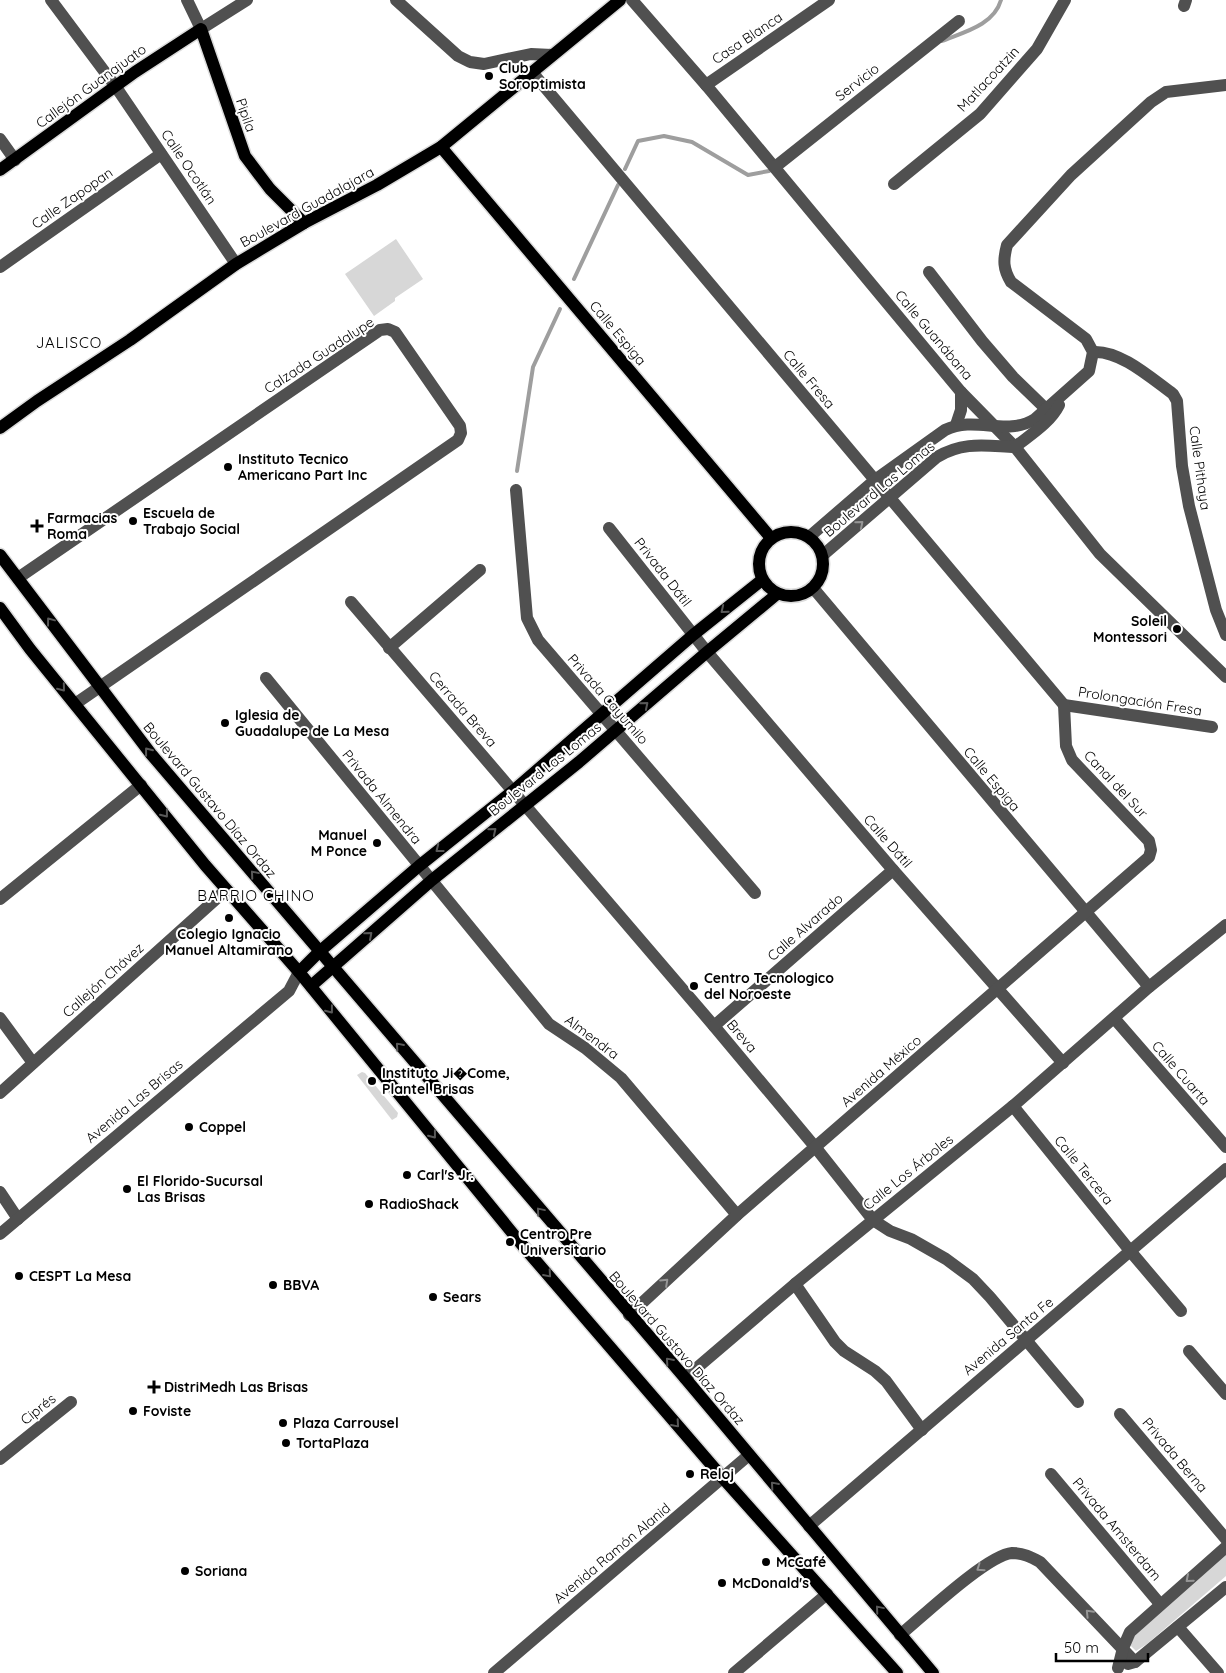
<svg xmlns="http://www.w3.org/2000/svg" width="1226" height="1673" font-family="Quicksand,sans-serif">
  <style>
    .green { fill: #d7d7d7 }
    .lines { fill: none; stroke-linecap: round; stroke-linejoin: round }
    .stream { stroke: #9e9e9e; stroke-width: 4 }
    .major-casing { stroke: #dbdbdb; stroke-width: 15 }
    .minor { stroke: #505050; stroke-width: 12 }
    .major { stroke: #000; stroke-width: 12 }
    .oneway { stroke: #969696 }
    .oneway2 { stroke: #595959 }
    .poi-dot { fill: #000; stroke: #fff; stroke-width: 2 }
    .labels { text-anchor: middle; stroke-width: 4; stroke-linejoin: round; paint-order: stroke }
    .street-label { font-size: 14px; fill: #000; stroke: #fff }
    .poi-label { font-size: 14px; font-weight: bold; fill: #000; stroke: #fff; text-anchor: start }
    .neighbourhood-label { font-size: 15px; letter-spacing: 1px; fill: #000; stroke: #fff }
  </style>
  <rect width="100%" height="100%" fill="#fff"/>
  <!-- green -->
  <g class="green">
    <path d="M 396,239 L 423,279 L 395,298 L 395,301 L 374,316 L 345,274 Z"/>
    <path d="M 362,1072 L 365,1073 L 398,1113 L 397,1117 L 392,1120 L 357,1075 Z"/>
    <path d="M 1226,1554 L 1226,1576 L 1147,1644 L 1136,1651 L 1130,1645 L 1138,1630 Z"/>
  </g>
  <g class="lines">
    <!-- stream -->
    <g class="stream">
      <path d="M 942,41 C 964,32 994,25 1001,0"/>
      <path d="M 625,169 L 638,141 L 664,136 L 692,142 L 748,175 L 769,171"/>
      <path d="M 574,279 L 618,185"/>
      <path d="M 517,471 L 533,367 L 560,309"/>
    </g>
    <defs>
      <g id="major">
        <path d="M 441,147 L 771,538"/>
        <path d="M 0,170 L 135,72 L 201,29 L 245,156 L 270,189 L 304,223"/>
        <path d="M 0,428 L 37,401 L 130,340 L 236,264 L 304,223 L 377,185 L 441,147 L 620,0"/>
        <circle cx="791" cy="564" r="32"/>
        <path d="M 0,555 L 151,754 L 685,1378 L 933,1673"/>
        <path d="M 0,608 L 30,649 L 205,865 L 299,972 L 523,1246 L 722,1477 L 897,1673"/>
        <path d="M 299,972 L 319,952 L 419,866 L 513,791 L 693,635 L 762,580"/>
        <path d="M 311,986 L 432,880 L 579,762 L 707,652 L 777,594"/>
      </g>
    </defs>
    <!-- major casing -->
    <use href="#major" class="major-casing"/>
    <!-- minor -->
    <g class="minor">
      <path d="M 51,0 L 116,87 L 236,264"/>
      <path d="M 187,0 L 201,29 L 247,0"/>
      <path d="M 396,0 L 458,56 L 470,62 L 484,64 L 531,54 L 552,55"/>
      <path d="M 632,0 L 706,85 L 961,392 L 1015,447 L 1100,554 L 1226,677"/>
      <path d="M 1184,6 L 1186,0"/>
      <path d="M 532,72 L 1064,705"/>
      <path d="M 706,85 L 829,0"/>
      <path d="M 0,139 L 15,160"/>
      <path d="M 775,167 L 959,21"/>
      <path d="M 894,184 L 980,114 L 1037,49 L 1065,0"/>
      <path d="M 0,267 L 161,154"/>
      <path d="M 929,272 L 982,341 L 1013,377 L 1046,409"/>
      <path d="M 1093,352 C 1120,350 1151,378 1173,394 L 1177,401 L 1182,466 L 1189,506 L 1216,610 L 1226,635"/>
      <path d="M 956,425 L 961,410 L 961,392"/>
      <path d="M 516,490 L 527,618 L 538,640 L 755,893"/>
      <path d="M 609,528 L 707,652 L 893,870 L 1063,1063"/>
      <path d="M 809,537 L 875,480 L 945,430 C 976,415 1006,437 1035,419 L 1089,371 L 1093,352 L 1086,339 L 1011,282 C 1003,269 1003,260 1007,245 L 1071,175 L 1151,102 L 1166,92 L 1226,85"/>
      <path d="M 823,555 L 937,457 C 964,441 986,446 1015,447 C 1030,435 1050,423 1059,405"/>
      <path d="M 18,578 L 380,330 L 388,329 L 395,332 L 460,426 L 461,433 L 458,440 L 75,704"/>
      <path d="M 814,589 L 1149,987"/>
      <path d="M 351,602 L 714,1026 L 816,1148 L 873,1220 L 890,1231 L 911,1239 L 946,1259 L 973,1279 L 990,1297 L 1078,1402"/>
      <path d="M 389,648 L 480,570"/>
      <path d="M 266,678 L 549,1024 L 585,1048 L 621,1078 L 737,1215"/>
      <path d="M 1064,705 L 1212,727"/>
      <path d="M 0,899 L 141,785"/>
      <path d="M 0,1018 L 33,1063"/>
      <path d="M 1114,1018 L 1226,1147"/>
      <path d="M 714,1026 L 893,870"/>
      <path d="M 0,1093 L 226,890"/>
      <path d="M 1013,1106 L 1131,1252 L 1181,1311"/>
      <path d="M 0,1192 L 18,1219"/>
      <path d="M 0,1234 L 289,991 L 299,972"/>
      <path d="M 795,1284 L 835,1342 L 844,1351 L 875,1371 L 886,1381 L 922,1430"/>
      <path d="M 629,1315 L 737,1215 L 1149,857 L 1151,850 L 1149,841 L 1072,760 L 1066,746 L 1064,705"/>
      <path d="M 1189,1351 L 1226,1394"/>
      <path d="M 685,1378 L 795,1284 L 1013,1106 L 1149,987 L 1226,925"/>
      <path d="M 1120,1414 L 1226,1539"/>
      <path d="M 0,1459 L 71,1402"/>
      <path d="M 1051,1474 L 1160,1604"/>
      <path d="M 809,1526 L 1226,1169"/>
      <path d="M 1178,1627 L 1218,1673"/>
      <path d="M 900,1635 C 922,1617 987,1555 1012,1553 C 1023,1553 1031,1557 1040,1562 L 1135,1662"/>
      <path d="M 1128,1664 L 1135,1662 L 1226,1587"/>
      <path d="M 1118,1668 L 1123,1648 L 1130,1632 L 1226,1547"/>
      <path d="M 494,1673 L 749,1455"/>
      <path d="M 734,1673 L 827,1594"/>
    </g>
    <!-- major -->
    <use href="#major" class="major"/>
  </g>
  <!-- one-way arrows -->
  <defs><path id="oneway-chevron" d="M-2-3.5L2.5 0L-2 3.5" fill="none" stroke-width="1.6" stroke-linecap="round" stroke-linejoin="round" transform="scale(1.25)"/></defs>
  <g class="oneway">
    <use href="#oneway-chevron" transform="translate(860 524) rotate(-40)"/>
    <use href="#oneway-chevron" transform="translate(665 1282) rotate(-43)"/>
    <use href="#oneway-chevron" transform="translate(980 1568) rotate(145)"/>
    <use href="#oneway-chevron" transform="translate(1189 1579) rotate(139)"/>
    <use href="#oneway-chevron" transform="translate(1089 1613) rotate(-134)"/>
  </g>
  <g class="oneway2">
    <use href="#oneway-chevron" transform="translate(724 610) rotate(141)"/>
    <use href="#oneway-chevron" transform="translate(50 621) rotate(-127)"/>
    <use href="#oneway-chevron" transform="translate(62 688) rotate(51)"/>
    <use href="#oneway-chevron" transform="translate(645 705) rotate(-40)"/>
    <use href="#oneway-chevron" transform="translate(148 751) rotate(-128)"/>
    <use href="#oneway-chevron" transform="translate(165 814) rotate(52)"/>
    <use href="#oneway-chevron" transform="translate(493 831) rotate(-39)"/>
    <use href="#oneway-chevron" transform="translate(439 849) rotate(142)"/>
    <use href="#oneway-chevron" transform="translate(254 874) rotate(-130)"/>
    <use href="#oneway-chevron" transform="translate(369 935) rotate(-41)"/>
    <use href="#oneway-chevron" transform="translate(330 1010) rotate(52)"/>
    <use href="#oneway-chevron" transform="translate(399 1046) rotate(-131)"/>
    <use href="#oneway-chevron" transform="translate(433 1135) rotate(52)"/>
    <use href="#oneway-chevron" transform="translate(540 1211) rotate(-130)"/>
    <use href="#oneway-chevron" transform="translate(548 1274) rotate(49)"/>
    <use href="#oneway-chevron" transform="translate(669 1361) rotate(-131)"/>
    <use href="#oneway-chevron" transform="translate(676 1424) rotate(49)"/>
    <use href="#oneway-chevron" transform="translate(774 1485) rotate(-131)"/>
    <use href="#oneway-chevron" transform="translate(879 1609) rotate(-130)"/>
  </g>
  <!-- markers -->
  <g class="poi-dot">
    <circle cx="489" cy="76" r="5"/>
    <circle cx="228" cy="467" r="5"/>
    <circle cx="133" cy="521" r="5"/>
    <path d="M34.5 518.5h5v5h5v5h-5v5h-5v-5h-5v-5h5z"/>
    <circle cx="1177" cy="629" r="5"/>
    <circle cx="225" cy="723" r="5"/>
    <circle cx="377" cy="843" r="5"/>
    <circle cx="229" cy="918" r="5"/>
    <circle cx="694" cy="986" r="5"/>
    <circle cx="372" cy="1081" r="5"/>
    <circle cx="189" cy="1127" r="5"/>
    <circle cx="407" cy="1175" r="5"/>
    <circle cx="127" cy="1189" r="5"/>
    <circle cx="369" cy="1204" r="5"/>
    <circle cx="510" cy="1242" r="5"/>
    <circle cx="19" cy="1276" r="5"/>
    <circle cx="273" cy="1285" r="5"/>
    <circle cx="433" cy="1297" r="5"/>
    <path d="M151.5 1379.5h5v5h5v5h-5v5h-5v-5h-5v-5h5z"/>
    <circle cx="133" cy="1411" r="5"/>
    <circle cx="283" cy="1423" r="5"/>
    <circle cx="286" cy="1443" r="5"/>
    <circle cx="690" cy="1474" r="5"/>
    <circle cx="766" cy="1562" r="5"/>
    <circle cx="185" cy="1571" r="5"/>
    <circle cx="722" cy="1583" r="5"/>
  </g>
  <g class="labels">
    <!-- street labels -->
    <g class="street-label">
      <text transform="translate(747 38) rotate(-34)" y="5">Casa Blanca</text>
      <text transform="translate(988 79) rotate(-47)" y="5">Matlacoatzin</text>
      <text transform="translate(857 82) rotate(-38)" y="5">Servicio</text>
      <text transform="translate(91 86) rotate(-36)" y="5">Callejón Guanajuato</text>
      <text transform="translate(246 115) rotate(71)" y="5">Pipila</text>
      <text transform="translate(189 167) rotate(56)" y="5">Calle Ocotlán</text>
      <text transform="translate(72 198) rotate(-35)" y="5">Calle Zapopan</text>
      <text transform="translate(307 207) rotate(-29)" y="5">Boulevard Guadalajara</text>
      <text transform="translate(618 333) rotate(50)" y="5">Calle Espiga</text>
      <text transform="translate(934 335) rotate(50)" y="5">Calle Guanábana</text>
      <text transform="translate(319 355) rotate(-33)" y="5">Calzada Guadalupe</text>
      <text transform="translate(809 379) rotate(50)" y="5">Calle Fresa</text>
      <text transform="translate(1200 468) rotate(82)" y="5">Calle Pithaya</text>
      <text transform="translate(879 489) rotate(-40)" y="5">Boulevard Las Lomas</text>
      <text transform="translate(663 572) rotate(52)" y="5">Privada Dátil</text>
      <text transform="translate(608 699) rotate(49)" y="5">Privada Cayumilo</text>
      <text transform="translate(1140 701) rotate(9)" y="5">Prolongación Fresa</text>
      <text transform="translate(463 709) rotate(49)" y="5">Cerrada Breva</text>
      <text transform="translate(545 769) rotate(-39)" y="5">Boulevard Las Lomas</text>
      <text transform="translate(992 779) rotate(50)" y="5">Calle Espiga</text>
      <text transform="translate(1116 784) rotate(47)" y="5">Canal del Sur</text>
      <text transform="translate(382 797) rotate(51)" y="5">Privada Almendra</text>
      <text transform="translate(210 800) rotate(50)" y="5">Boulevard Gustavo Díaz Ordaz</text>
      <text transform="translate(888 841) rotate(49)" y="5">Calle Dátil</text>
      <text transform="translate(805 927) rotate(-41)" y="5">Calle Alvarado</text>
      <text transform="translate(103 980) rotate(-42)" y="5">Callejón Chávez</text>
      <text transform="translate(742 1036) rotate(50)" y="5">Breva</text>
      <text transform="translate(592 1037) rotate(37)" y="5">Almendra</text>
      <text transform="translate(881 1071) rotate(-41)" y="5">Avenida México</text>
      <text transform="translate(1181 1073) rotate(49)" y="5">Calle Cuarta</text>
      <text transform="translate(134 1101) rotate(-40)" y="5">Avenida Las Brisas</text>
      <text transform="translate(1084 1170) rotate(51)" y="5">Calle Tercera</text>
      <text transform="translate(908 1172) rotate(-39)" y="5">Calle Los Árboles</text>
      <text transform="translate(1008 1336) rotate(-40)" y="5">Avenida Santa Fe</text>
      <text transform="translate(677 1348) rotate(49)" y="5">Boulevard Gustavo Díaz Ordaz</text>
      <text transform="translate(38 1409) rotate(-39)" y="5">Ciprés</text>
      <text transform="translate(1175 1455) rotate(50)" y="5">Privada Berna</text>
      <text transform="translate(1117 1529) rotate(50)" y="5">Privada Amsterdam</text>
      <text transform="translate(612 1553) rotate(-40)" y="5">Avenida Ramón Alanid</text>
    </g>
    <!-- poi labels -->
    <g class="poi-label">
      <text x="499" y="73">Club<tspan x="499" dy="16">Soroptimista</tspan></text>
      <text x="238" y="464">Instituto Tecnico<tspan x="238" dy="16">Americano Part Inc</tspan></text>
      <text x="143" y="518">Escuela de<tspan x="143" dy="16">Trabajo Social</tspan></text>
      <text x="47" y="523">Farmacias<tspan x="47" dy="16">Roma</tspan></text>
      <text x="1167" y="626" text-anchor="end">Soleil<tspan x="1167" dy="16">Montessori</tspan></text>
      <text x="235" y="720">Iglesia de<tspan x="235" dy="16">Guadalupe de La Mesa</tspan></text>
      <text x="367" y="840" text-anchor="end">Manuel<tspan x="367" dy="16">M Ponce</tspan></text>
      <text x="229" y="939" text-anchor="middle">Colegio Ignacio<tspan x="229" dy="16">Manuel Altamirano</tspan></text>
      <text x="704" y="983">Centro Tecnologico<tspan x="704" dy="16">del Noroeste</tspan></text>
      <text x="382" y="1078">Instituto Ji�Come,<tspan x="382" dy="16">Plantel Brisas</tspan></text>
      <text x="199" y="1132">Coppel</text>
      <text x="417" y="1180">Carl's Jr.</text>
      <text x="137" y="1186">El Florido-Sucursal<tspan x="137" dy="16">Las Brisas</tspan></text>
      <text x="379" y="1209">RadioShack</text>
      <text x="520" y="1239">Centro Pre<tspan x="520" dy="16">Universitario</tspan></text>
      <text x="29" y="1281">CESPT La Mesa</text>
      <text x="283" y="1290">BBVA</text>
      <text x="443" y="1302">Sears</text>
      <text x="164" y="1392">DistriMedh Las Brisas</text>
      <text x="143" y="1416">Foviste</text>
      <text x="293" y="1428">Plaza Carrousel</text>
      <text x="296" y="1448">TortaPlaza</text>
      <text x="700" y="1479">Reloj</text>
      <text x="776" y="1567">McCafé</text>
      <text x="195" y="1576">Soriana</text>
      <text x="732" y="1588">McDonald's</text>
    </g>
    <!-- neighbourhood labels -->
    <g class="neighbourhood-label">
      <text x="69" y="348">JALISCO</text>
      <text x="256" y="901">BARRIO CHINO</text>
    </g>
  </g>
  <!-- scale -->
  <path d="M1056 1653v8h92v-8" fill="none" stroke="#000000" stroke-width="2.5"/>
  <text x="1064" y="1653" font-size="15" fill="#000000" stroke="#ffffff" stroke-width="4" paint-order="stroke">50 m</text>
</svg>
